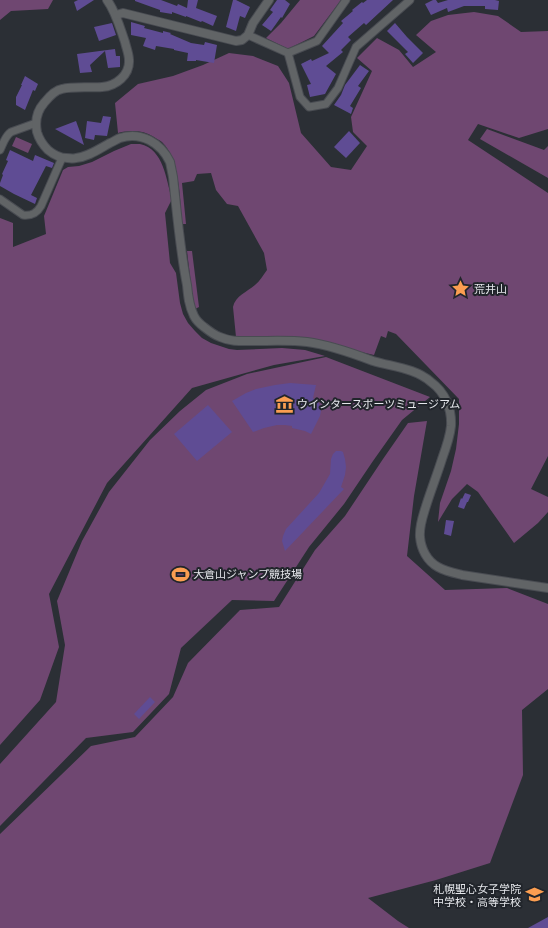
<svg xmlns="http://www.w3.org/2000/svg" width="548" height="928" font-family="Arial,'Noto Sans JP',sans-serif">
  <style>
    .green { fill: #6f4771 }
    .building { fill: #5f4c94 }
    .lines { fill: none; stroke-linecap: round; stroke-linejoin: round }
    .minor-casing { stroke: #494c52; stroke-width: 9 }
    .tertiary-casing { stroke: #494c52; stroke-width: 10 }
    .minor { stroke: #616466; stroke-width: 7 }
    .tertiary { stroke: #616466; stroke-width: 8 }
    .labels { text-anchor: middle; stroke-width: 4; stroke-linejoin: round; paint-order: stroke }
    .poi-label { font-size: 11px; fill: #e5e7eb; stroke: #21252b; text-anchor: start }
  </style>
  <rect width="100%" height="100%" fill="#2b2f35"/>
  <!-- green -->
  <g class="green">
    <path d="M 0,0 L 53,0 L 48,9 L 11,11 L 0,20 Z"/>
    <path d="M 300,0 L 341,0 L 314,36 L 288,49 L 266,38 L 281,23 Z"/>
    <path d="M 474,12 L 498,16 L 521,32 L 548,31 L 548,129 L 519,138 L 478,124 L 468,140 L 548,193 L 548,456 L 531,489 L 548,497 L 548,512 L 538,523 L 514,543 L 478,492 L 467,484 L 452,499 L 438,522 L 440,503 L 451,471 L 456,449 L 459,424 L 459,399 L 396,334 L 388,331 L 386,338 L 381,336 L 374,355 L 310,340 L 269,336 L 236,337 L 233,307 C 235,296 247,292 255,285 C 260,281 263,275 267,270 L 264,253 L 238,206 L 227,204 L 216,190 L 211,173 L 197,174 L 194,181 L 182,183 L 186,224 L 182,224 C 180,201 180,159 162,142 C 160,140 156,139 154,137 C 143,130 130,130 118,133 L 115,103 L 138,84 L 173,76 L 203,65 L 229,53 L 253,56 L 278,66 L 289,83 L 301,133 L 331,167 L 351,170 L 367,146 L 353,132 L 351,117 L 372,71 L 357,58 L 377,38 L 399,50 L 413,67 L 436,52 L 416,35 L 431,21 L 448,15 Z"/>
    <path d="M 487,129 L 544,150 L 548,146 L 548,178 L 480,139 Z"/>
    <path d="M 16,137 L 32,144 L 28,153 L 12,146 Z"/>
    <path d="M 131,144 C 134,144 137,144 140,144 C 164,149 166,180 172,199 L 165,213 L 170,263 L 176,273 L 180,303 L 183,314 L 188,323 L 195,331 L 202,338 L 211,343 L 229,349 L 237,350 L 282,348 L 305,350 L 325,356 L 274,365 L 192,388 L 107,483 L 49,594 L 59,647 L 40,700 L 0,745 L 0,218 L 13,223 L 13,247 L 46,234 L 44,216 L 63,170 L 68,167 L 79,166 L 92,162 L 114,151 Z"/>
    <path d="M 187,251 L 192,251 L 199,307 L 195,309 L 193,301 Z"/>
    <path d="M 326,357 L 430,397 L 402,420 L 373,461 L 344,504 L 309,547 L 274,601 L 232,600 L 181,648 L 169,694 L 133,732 L 86,738 L 0,826 L 0,764 L 56,702 L 65,645 L 57,601 L 82,541 L 109,492 L 150,440 L 180,411 L 206,390 L 247,374 Z"/>
    <path d="M 427,421 L 414,496 L 407,556 L 445,590 L 507,588 L 548,604 L 548,689 L 522,710 L 523,775 L 490,863 L 436,880 L 368,898 L 398,921 L 409,928 L 0,928 L 0,834 L 91,746 L 135,737 L 173,697 L 188,663 L 240,610 L 279,607 L 315,550 L 345,516 L 383,459 L 408,423 Z"/>
  </g>
  <!-- building -->
  <g class="building">
    <path d="M 78,0 L 94,0 L 77,11 L 74,2 Z"/>
    <path d="M 135,0 L 161,0 L 177,6 L 178,4 L 187,8 L 188,0 L 198,0 L 196,8 L 217,16 L 213,26 L 202,21 L 201,22 L 186,16 L 186,17 L 172,12 L 172,14 L 160,12 L 160,10 L 135,1 Z"/>
    <path d="M 233,0 L 236,0 L 250,7 L 245,18 L 240,16 L 236,31 L 226,27 Z"/>
    <path d="M 277,0 L 285,0 L 290,4 L 282,18 L 281,17 L 271,31 L 262,25 L 273,12 L 270,10 Z"/>
    <path d="M 367,0 L 393,0 L 366,25 L 364,23 L 348,37 L 351,40 L 341,50 L 343,52 L 326,66 L 336,74 L 325,94 L 310,97 L 307,85 L 311,84 L 301,64 L 311,59 L 312,61 L 329,53 L 322,46 L 343,23 L 341,21 L 353,11 L 352,10 L 362,2 L 363,3 Z"/>
    <path d="M 433,0 L 436,0 L 438,3 L 448,0 L 495,0 L 499,1 L 498,10 L 485,9 L 485,6 L 464,6 L 448,12 L 447,8 L 431,15 L 425,4 Z"/>
    <path d="M 131,22 L 145,26 L 144,28 L 163,33 L 163,31 L 171,33 L 170,34 L 191,43 L 204,45 L 205,42 L 217,45 L 214,63 L 196,60 L 196,61 L 187,61 L 188,53 L 174,50 L 174,49 L 156,46 L 155,50 L 143,46 L 146,38 L 131,35 Z"/>
    <path d="M 112,23 L 116,35 L 99,41 L 94,27 Z"/>
    <path d="M 395,23 L 407,37 L 423,53 L 413,63 L 405,54 L 408,52 L 387,31 Z"/>
    <path d="M 115,49 L 116,56 L 120,56 L 120,67 L 108,68 L 105,51 L 90,65 L 92,72 L 80,73 L 77,54 Z"/>
    <path d="M 360,65 L 369,71 L 358,86 L 361,88 L 350,106 L 353,108 L 351,114 L 334,105 L 341,95 L 345,85 Z"/>
    <path d="M 25,76 L 38,84 L 35,91 L 33,90 L 25,110 L 16,105 L 16,97 L 22,85 L 21,85 Z"/>
    <path d="M 103,116 L 111,117 L 107,136 L 95,135 L 94,140 L 85,138 L 87,121 L 101,123 Z"/>
    <path d="M 76,121 L 80,132 L 84,145 L 55,129 Z"/>
    <path d="M 349,131 L 360,143 L 346,158 L 334,147 Z"/>
    <path d="M 10,150 L 33,161 L 35,155 L 54,163 L 52,168 L 46,166 L 31,195 L 37,198 L 35,204 L 14,194 L 0,186 L 0,183 L 3,175 L 2,174 L 8,161 L 6,160 Z"/>
    <path d="M 290,383 L 316,385 L 313,398 L 319,403 L 321,411 L 320,416 L 311,434 L 305,431 L 292,428 L 292,426 L 285,425 L 277,425 L 264,428 L 253,432 L 232,401 L 246,393 L 256,389 L 275,385 Z"/>
    <path d="M 208,405 L 232,432 L 197,461 L 174,434 Z"/>
    <path d="M 336,451 L 341,451 L 343,452 L 345,459 L 346,467 L 345,475 L 341,487 L 344,489 L 285,551 L 282,541 L 283,536 L 286,529 L 319,493 L 330,474 L 331,459 L 333,454 Z"/>
    <path d="M 465,493 L 471,495 L 468,502 L 467,502 L 464,509 L 458,507 L 461,498 L 462,499 Z"/>
    <path d="M 446,520 L 454,521 L 451,536 L 444,534 Z"/>
    <path d="M 150,697 L 155,702 L 139,719 L 134,714 Z"/>
    <path d="M 548,917 L 548,928 L 528,928 Z"/>
  </g>
  <g class="lines">
    <defs>
      <g id="minor">
        <path d="M 248,35 L 288,53 L 317,41 L 346,0"/>
        <path d="M 288,53 L 300,97 L 309,107 L 326,104 L 338,88 L 356,47 L 410,0"/>
        <path d="M 0,150 C 3,144 5,136 11,132 L 36,123"/>
        <path d="M 0,199 L 23,215 C 32,216 37,213 41,206 L 62,158"/>
      </g>
      <g id="tertiary">
        <path d="M 107,0 C 116,12 120,28 125,42 C 126,47 129,54 129,60 C 130,75 116,86 102,87 C 90,88 73,86 62,89 C 55,90 48,98 44,103 C 37,111 35,122 37,132 C 39,139 43,145 48,150 C 54,155 60,158 67,158 C 70,158 73,159 76,158 C 88,157 99,149 110,143 C 113,142 117,139 120,138 C 141,131 161,143 170,162 C 171,167 172,172 173,177 C 177,213 180,250 187,285 C 188,296 189,306 194,316 C 196,320 200,324 204,327 C 209,331 214,335 220,337 C 231,342 242,341 254,341 C 271,341 290,340 307,342 C 330,345 352,353 373,361 C 393,367 415,368 431,382 C 445,392 452,409 451,426 C 450,437 446,448 442,459 C 437,475 431,490 426,506 C 423,516 419,526 420,537 C 421,549 427,561 438,567 C 445,571 454,573 462,575 L 548,588"/>
        <path d="M 116,15 L 123,13 L 236,41 L 242,40 L 248,35 L 253,23 L 269,0"/>
      </g>
    </defs>
    <!-- minor casing -->
    <use href="#minor" class="minor-casing"/>
    <!-- tertiary casing -->
    <use href="#tertiary" class="tertiary-casing"/>
    <!-- minor -->
    <use href="#minor" class="minor"/>
    <!-- tertiary -->
    <use href="#tertiary" class="tertiary"/>
  </g>
  <!-- icons -->
  <defs>
    <symbol id="sight-bare" viewBox="-9 -9 18 18"><path d="M0-6L1.8-2.2L6-1.7L2.9 1.2L3.7 5.4L0 3.3L-3.7 5.4L-2.9 1.2L-6-1.7L-1.8-2.2Z" fill="#fb9e51" stroke="#21252b" stroke-width="2.5" paint-order="stroke"/></symbol>
    <symbol id="museum-bare" viewBox="-9 -9 18 18"><path d="M0-6L6-3V-2H-6V-3ZM-5-1h2V3h-2ZM-1-1h2V3h-2ZM3-1h2V3H3ZM-6 4H6V6H-6Z" fill="#fb9e51" stroke="#21252b" stroke-width="2.5" paint-order="stroke"/></symbol>
    <symbol id="stadium-bare" viewBox="-9 -9 18 18"><path d="M0-5a6.5 5 0 1 0 0 10a6.5 5 0 1 0 0-10ZM-3.5-1.8h7v3.6h-7Z" fill="#fb9e51" stroke="#21252b" stroke-width="2.5" paint-order="stroke"/></symbol>
    <symbol id="school-bare" viewBox="-9 -9 18 18"><path d="M0-5L7-2L0 1L-7-2ZM-4 1L0 2.5L4 1V4Q0 6-4 4Z" fill="#fb9e51" stroke="#21252b" stroke-width="2.5" paint-order="stroke"/></symbol>
  </defs>
  <g fill-rule="evenodd">
    <use href="#sight-bare" x="448" y="276" width="25" height="25"/>
    <use href="#museum-bare" x="272" y="392" width="25" height="25"/>
    <use href="#stadium-bare" x="168" y="562" width="25" height="25"/>
    <use href="#school-bare" x="522" y="882" width="25" height="25"/>
  </g>
  <g class="labels">
    <!-- poi labels -->
    <g class="poi-label">
      <text x="474" y="293">荒井山</text>
      <text x="297" y="408">ウインタースポーツミュージアム</text>
      <text x="193" y="578">大倉山ジャンプ競技場</text>
      <text x="521" y="893" text-anchor="end">札幌聖心女子学院<tspan x="521" dy="13">中学校・高等学校</tspan></text>
    </g>
  </g>
</svg>
